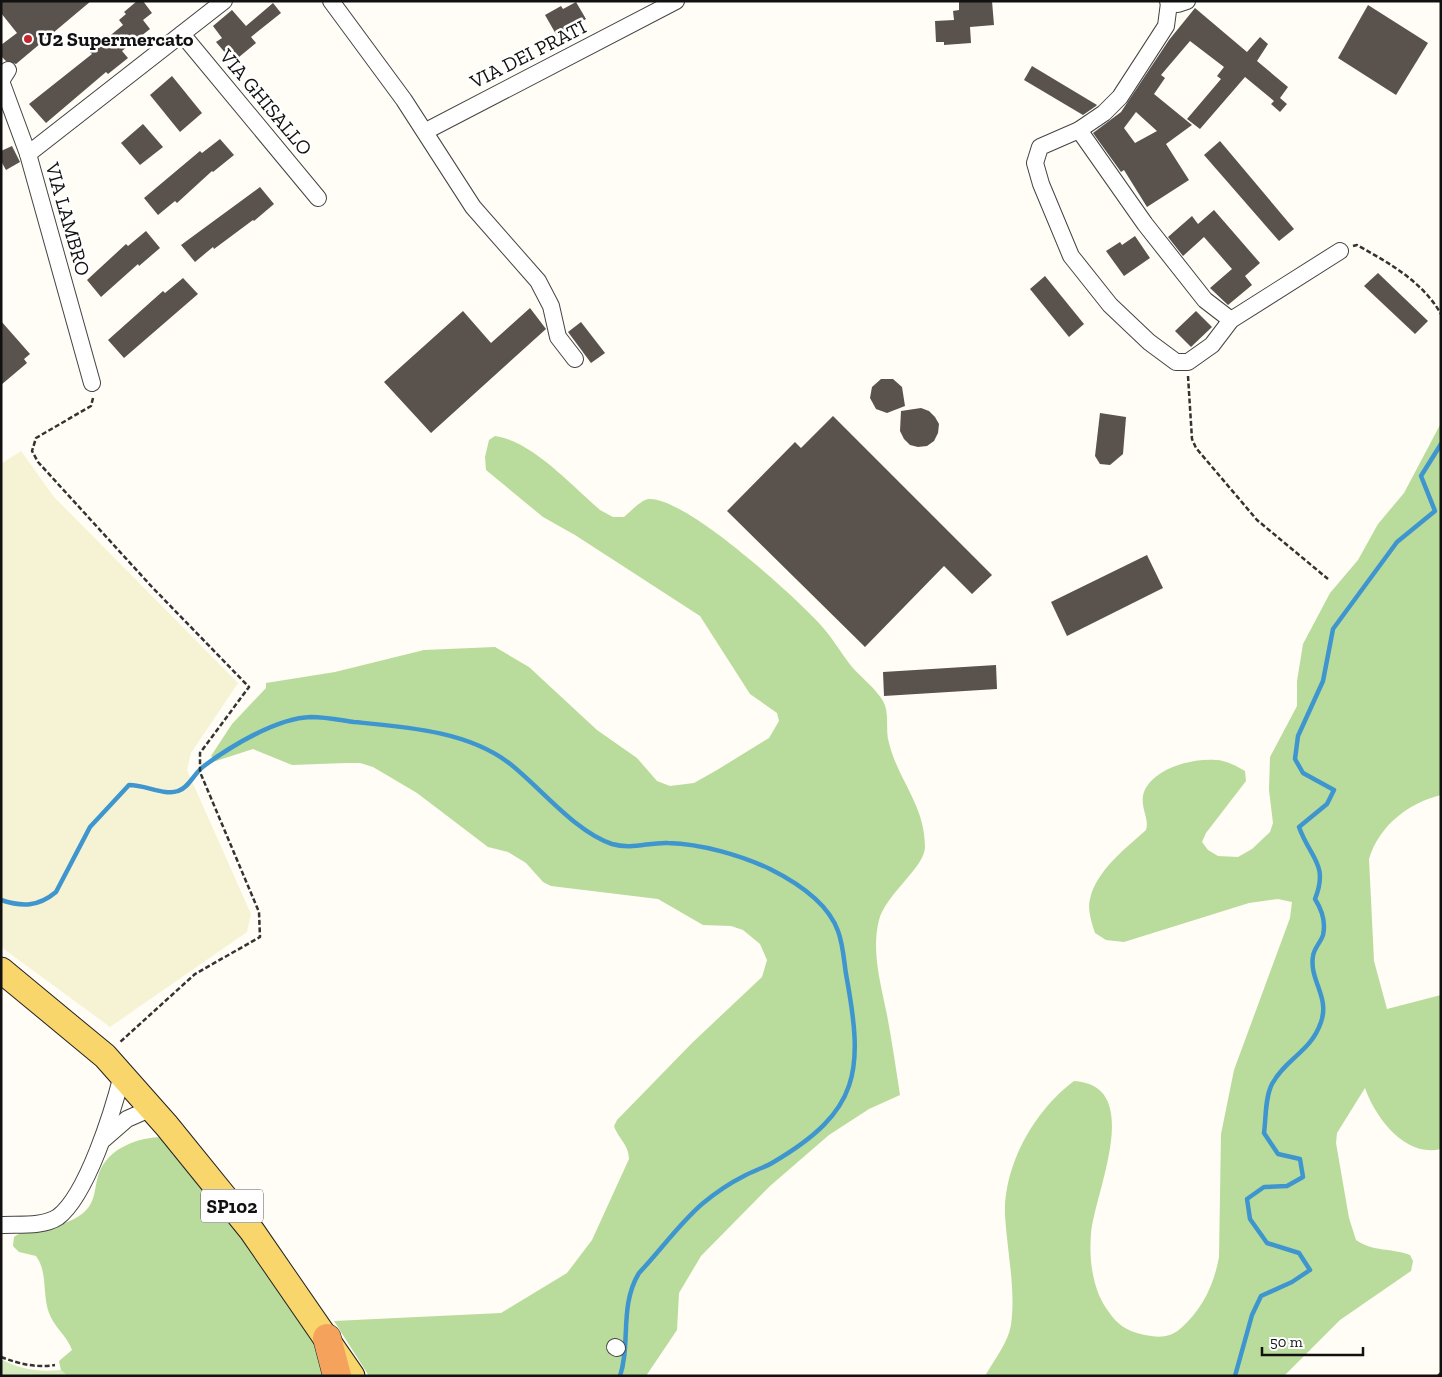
<svg xmlns="http://www.w3.org/2000/svg" width="1442" height="1377" font-family="'Zilla Slab',serif">
  <style>
    .farmland { fill: #f6f3d4 }
    .green { fill: #d5ebbd }
    .forest { fill: #b9dc9c }
    .lines { fill: none; stroke-linecap: round; stroke-linejoin: round }
    .stream { stroke: #3f96cf; stroke-width: 4.5 }
    .building { fill: #5a524d; fill-rule: evenodd }
    .street-casing { stroke: #444; stroke-width: 18 }
    .primary-casing { stroke: #222; stroke-width: 27 }
    .highway-casing { stroke: #222; stroke-width: 29 }
    .path { stroke: #333; stroke-width: 2.5; stroke-dasharray: 5 2.5; stroke-linecap: butt }
    .street { stroke: #fff; stroke-width: 16 }
    .primary { stroke: #f9d66b; stroke-width: 25 }
    .highway { stroke: #f5a25d; stroke-width: 28 }
    .poi-dot { fill: #c4262e; stroke: #fff; stroke-width: 2 }
    .labels { text-anchor: middle; stroke-width: 5; stroke-linejoin: round; paint-order: stroke }
    .shield { fill: #fff; stroke: #585858; stroke-width: 1 }
    .shield-label { font-size: 19px; font-weight: bold; fill: #111 }
    .poi-label { font-size: 20px; font-weight: bold; fill: #111; stroke: #fff; text-anchor: start }
    .street-label { font-size: 20px; fill: #111; stroke: #fff }
  </style>
  <rect width="100%" height="100%" fill="#fffdf5"/>
  <!-- farmland -->
  <path class="farmland" d="M 21,451 L 54,497 L 238,683 L 191,753 L 187,770 L 251,914 L 247,932 L 110,1027 L 1,947 L 1,464 Z"/>
  <!-- green -->
  <path class="green" d="M 1,1359 C 21,1370 39,1372 61,1370 L 67,1376 L 1,1376 Z"/>
  <!-- forest -->
  <g class="forest">
    <path d="M 1441,423 L 1441,795 C 1408,803 1379,826 1369,859 L 1374,961 L 1387,1009 L 1441,995 L 1441,1149 C 1405,1158 1375,1117 1365,1088 L 1337,1133 L 1336,1143 L 1349,1218 L 1356,1240 C 1373,1252 1392,1248 1410,1255 L 1413,1261 L 1411,1271 L 1340,1320 L 1284,1376 L 985,1376 C 994,1360 1008,1343 1011,1325 C 1016,1289 1007,1251 1005,1215 C 1003,1165 1035,1110 1074,1081 C 1146,1085 1094,1194 1091,1234 C 1089,1258 1092,1287 1106,1308 C 1114,1320 1122,1329 1137,1333 C 1152,1337 1167,1340 1180,1329 C 1202,1310 1214,1285 1219,1257 L 1221,1134 L 1234,1070 L 1290,918 L 1292,902 L 1278,899 L 1249,903 L 1124,942 L 1106,940 L 1095,933 C 1092,924 1087,909 1090,899 C 1096,871 1126,848 1146,830 C 1150,819 1139,806 1144,792 C 1154,768 1192,758 1216,760 C 1226,760 1236,766 1245,771 L 1246,781 L 1206,833 L 1202,842 L 1208,850 L 1218,856 L 1238,857 L 1252,849 L 1270,832 L 1273,823 L 1269,790 L 1270,757 L 1297,706 L 1297,681 L 1303,644 L 1330,593 L 1358,560 L 1378,524 L 1404,493 Z"/>
    <path d="M 495,436 C 532,441 572,486 600,510 L 613,517 L 624,517 C 630,512 640,501 648,499 C 683,495 792,594 817,621 C 831,635 840,652 852,667 C 862,678 876,689 883,701 C 890,713 885,730 889,743 C 898,780 925,805 925,847 C 925,867 886,894 879,920 C 871,952 881,984 887,1015 C 892,1042 896,1068 900,1095 L 869,1109 L 829,1135 L 770,1186 L 701,1256 L 679,1293 L 677,1330 L 646,1376 L 369,1376 L 334,1321 L 501,1313 L 567,1273 L 592,1240 L 629,1159 C 629,1145 618,1138 614,1126 L 617,1120 L 692,1043 L 762,977 L 767,960 L 760,944 L 743,930 L 731,926 L 703,925 L 658,899 L 551,886 L 543,882 L 526,863 L 508,852 L 488,847 L 417,793 L 373,767 L 360,763 L 346,763 L 292,765 L 253,749 L 216,761 L 211,756 L 232,724 L 266,688 L 266,683 L 335,672 L 424,650 L 495,647 L 529,667 L 597,730 L 637,758 L 657,781 L 670,786 L 694,783 L 717,770 L 769,738 L 779,721 L 777,713 L 750,694 L 700,616 L 575,535 L 543,517 L 486,470 L 485,457 L 489,440 Z"/>
    <path d="M 163,1137 L 208,1190 L 310,1333 L 327,1376 L 67,1376 L 61,1370 L 59,1361 L 72,1350 C 67,1336 54,1327 49,1313 C 42,1294 48,1272 36,1256 L 19,1252 L 13,1246 L 14,1237 C 29,1226 58,1230 79,1216 C 97,1204 93,1191 99,1173 C 108,1148 139,1137 163,1137 Z"/>
  </g>
  <g class="lines">
    <!-- stream -->
    <g class="stream">
      <path d="M 1,900 C 22,907 38,907 56,892 L 90,827 L 129,785 C 146,785 165,796 178,791 C 189,788 194,773 204,766 C 231,746 277,718 311,717 C 325,717 340,720 354,722 C 406,727 467,731 509,763 C 540,787 575,832 612,844 C 632,850 649,842 668,843 C 702,844 740,855 770,869 C 796,882 828,903 838,931 C 843,944 844,961 846,974 C 864,1071 861,1111 772,1163 C 763,1168 753,1171 744,1176 C 730,1183 714,1194 702,1204 C 679,1224 660,1251 639,1273 C 619,1306 631,1343 620,1376"/>
      <path d="M 1235,1376 L 1252,1315 L 1261,1296 L 1292,1282 L 1310,1270 L 1299,1253 L 1267,1243 L 1250,1219 L 1247,1199 L 1264,1187 L 1287,1186 L 1303,1177 L 1300,1159 L 1278,1154 L 1264,1133 C 1266,1119 1265,1097 1272,1084 C 1286,1058 1311,1052 1321,1022 C 1330,997 1309,980 1313,956 C 1314,948 1321,942 1323,935 C 1326,922 1322,910 1315,899 C 1329,864 1310,858 1299,827 L 1327,804 L 1334,790 L 1303,773 L 1295,759 L 1298,736 L 1323,681 L 1333,629 L 1397,542 L 1435,511 L 1421,476 L 1441,444"/>
    </g>
  </g>
  <!-- building -->
  <g class="building">
    <path d="M 1,1 L 91,1 L 16,64 L 6,61 L 1,56 L 1,45 L 17,33 L 1,13 Z"/>
    <path d="M 137,1 L 143,1 L 152,13 L 143,20 L 150,29 L 122,51 L 128,58 L 108,74 L 106,72 L 46,123 L 29,104 L 92,54 L 90,52 L 123,25 L 119,20 L 126,14 L 124,12 Z"/>
    <path d="M 959,1 L 992,1 L 994,25 L 970,27 L 971,43 L 944,45 L 944,42 L 936,42 L 935,21 L 954,20 L 953,11 L 959,10 Z"/>
    <path d="M 576,2 L 586,19 L 557,36 L 545,15 L 561,6 L 563,9 Z"/>
    <path d="M 273,3 L 281,13 L 251,37 L 256,43 L 233,62 L 216,42 L 222,38 L 213,26 L 232,10 L 246,26 Z"/>
    <path d="M 1368,5 L 1428,43 L 1396,95 L 1338,58 Z"/>
    <path d="M 1195,8 L 1247,52 L 1260,37 L 1268,44 L 1257,61 L 1288,87 L 1280,98 L 1287,104 L 1280,112 L 1271,104 L 1274,101 L 1245,77 L 1200,129 L 1187,119 L 1221,79 L 1217,76 L 1224,67 L 1190,41 L 1161,75 L 1165,78 L 1154,94 L 1192,125 L 1166,144 L 1189,180 L 1147,207 L 1124,170 L 1121,172 L 1093,133 L 1121,112 L 1169,40 ZM 1136,112 L 1157,131 L 1135,143 L 1124,128 Z"/>
    <path d="M 1032,66 L 1097,105 L 1096,106 L 1083,115 L 1024,80 Z"/>
    <path d="M 172,76 L 202,113 L 180,132 L 150,95 Z"/>
    <path d="M 143,124 L 163,147 L 140,165 L 121,143 Z"/>
    <path d="M 220,139 L 234,155 L 213,172 L 212,171 L 177,203 L 175,201 L 158,215 L 144,198 L 200,151 L 202,153 Z"/>
    <path d="M 1220,141 L 1294,229 L 1279,241 L 1204,155 Z"/>
    <path d="M 12,146 L 20,162 L 6,170 L 1,161 L 1,151 Z"/>
    <path d="M 260,187 L 274,204 L 254,221 L 253,220 L 214,249 L 213,247 L 195,262 L 181,245 Z"/>
    <path d="M 1214,210 L 1260,263 L 1245,276 L 1252,285 L 1228,305 L 1210,288 L 1232,269 L 1204,237 L 1183,256 L 1168,237 L 1192,216 L 1198,224 Z"/>
    <path d="M 146,231 L 160,248 L 139,266 L 138,264 L 101,297 L 87,280 L 126,244 L 128,246 Z"/>
    <path d="M 1135,236 L 1150,258 L 1124,276 L 1106,251 L 1120,242 L 1122,245 Z"/>
    <path d="M 1378,273 L 1428,321 L 1415,334 L 1364,286 Z"/>
    <path d="M 1045,276 L 1084,324 L 1069,337 L 1030,289 Z"/>
    <path d="M 183,278 L 198,294 L 124,358 L 108,340 L 163,291 L 165,293 Z"/>
    <path d="M 530,308 L 546,329 L 431,433 L 384,382 L 463,311 L 491,343 Z"/>
    <path d="M 1196,311 L 1212,327 L 1191,347 L 1175,331 Z"/>
    <path d="M 1,321 L 30,354 L 24,359 L 27,363 L 1,385 Z"/>
    <path d="M 581,322 L 605,353 L 591,363 L 568,332 Z"/>
    <path d="M 881,379 L 893,379 L 902,387 L 905,406 L 887,413 L 876,409 L 870,398 L 872,387 Z"/>
    <path d="M 921,408 L 929,411 L 935,417 L 939,424 L 938,433 L 934,441 L 927,446 L 918,447 L 910,445 L 904,439 L 900,431 L 901,411 Z"/>
    <path d="M 1100,413 L 1126,417 L 1123,454 L 1110,465 L 1100,464 L 1095,456 Z"/>
    <path d="M 833,416 L 992,575 L 972,594 L 944,566 L 865,647 L 727,511 L 795,442 L 801,448 Z"/>
    <path d="M 1147,555 L 1163,588 L 1067,636 L 1051,602 Z"/>
    <path d="M 996,665 L 997,689 L 884,696 L 883,672 Z"/>
  </g>
  <g class="lines">
    <defs>
      <g id="street">
        <path d="M 331,1 L 404,100 L 473,207 L 538,281 L 551,306 L 558,337 L 575,359"/>
        <path d="M 1168,1 L 1178,4 L 1187,1"/>
        <path d="M 1169,3 L 1166,26 L 1120,97 L 1104,113 L 1079,130 L 1040,147 L 1035,163 L 1041,184 L 1071,256 L 1110,305 L 1149,342 L 1176,362 L 1188,362 L 1212,345 L 1231,320 L 1340,251"/>
        <path d="M 182,34 L 318,198"/>
        <path d="M 8,70 L 1,81 L 28,154 L 92,383"/>
        <path d="M 1079,130 L 1145,224 L 1205,300 L 1231,320"/>
        <path d="M 426,131 L 676,1"/>
        <path d="M 28,154 L 224,1"/>
        <path d="M 104,1139 L 127,1119 L 152,1108"/>
        <path d="M 1,1225 C 18,1224 43,1227 58,1217 C 87,1195 113,1111 122,1075"/>
        <path d="M 615,1347 L 617,1348"/>
      </g>
      <path id="primary" d="M 1,970 L 105,1056 L 167,1126 L 252,1231 L 352,1376"/>
      <path id="highway" d="M 327,1338 L 337,1376"/>
    </defs>
    <!-- street casing -->
    <use href="#street" class="street-casing"/>
    <!-- primary casing -->
    <use href="#primary" class="primary-casing"/>
    <!-- highway casing -->
    <use href="#highway" class="highway-casing"/>
    <!-- path -->
    <g class="path">
      <path d="M 1353,246 L 1357,245 C 1389,263 1422,281 1441,314"/>
      <path d="M 1188,376 L 1192,439 L 1196,448 L 1257,520 L 1328,579"/>
      <path d="M 93,398 L 91,406 L 36,438 L 32,451 L 38,462 L 152,587 L 249,687 L 200,753 L 200,772 L 259,912 L 260,937 L 195,974 L 119,1043"/>
      <path d="M 1,1357 C 20,1364 35,1368 55,1365"/>
      <path d="M 1438,1376 L 1441,1373"/>
    </g>
    <!-- street -->
    <use href="#street" class="street"/>
    <!-- primary -->
    <use href="#primary" class="primary"/>
    <!-- highway -->
    <use href="#highway" class="highway"/>
  </g>
  <!-- markers -->
  <circle class="poi-dot" cx="28" cy="39" r="5"/>
  <g class="labels">
    <!-- shield labels -->
    <rect class="shield" x="201" y="1189.5" width="62" height="33" rx="4"/>
    <g class="shield-label">
      <text x="232" y="1213">SP102</text>
    </g>
    <!-- poi labels -->
    <g class="poi-label">
      <text x="38" y="46">U2 Supermercato</text>
    </g>
    <!-- street labels -->
    <g class="street-label">
      <text transform="translate(528 54) rotate(-27)" y="7">VIA DEI PRATI</text>
      <text transform="translate(266 102) rotate(50)" y="7">VIA GHISALLO</text>
      <text transform="translate(68 219) rotate(74)" y="7">VIA LAMBRO</text>
    </g>
  </g>
  <!-- border -->
  <rect width="1442" height="1377" fill="none" stroke="#111111" stroke-width="5"/>
  <!-- scale -->
  <path d="M1262 1347v8h101v-8" fill="none" stroke="#111111" stroke-width="2.5"/>
  <text x="1270" y="1347" font-size="15" fill="#111111" stroke="#ffffff" stroke-width="4" paint-order="stroke">50 m</text>
</svg>
